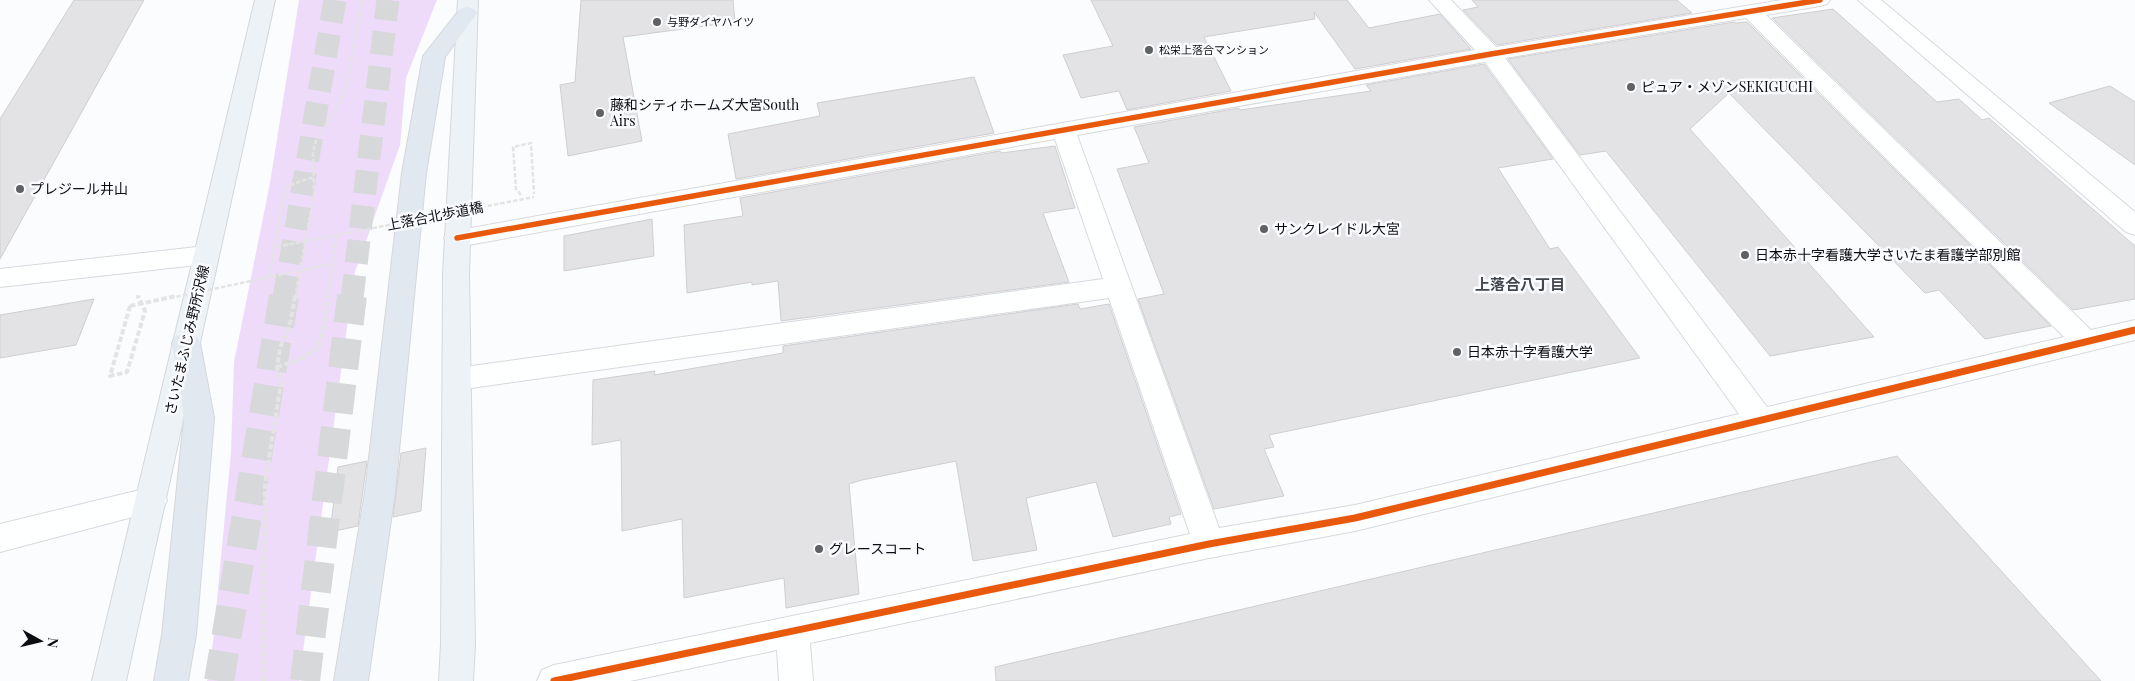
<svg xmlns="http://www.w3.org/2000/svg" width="2135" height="681" font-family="'Playfair Display','Noto Sans JP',serif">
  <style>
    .green { fill: #eedbfa }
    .building { fill: #e3e3e6; stroke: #cfcfd2 }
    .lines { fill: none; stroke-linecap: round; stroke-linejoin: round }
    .highway-tunnel-far1 { stroke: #d7d8da; stroke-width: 23; stroke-dasharray: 23 12; stroke-linecap: butt }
    .highway-tunnel { stroke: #d7d8da; stroke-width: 30; stroke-dasharray: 30 15; stroke-linecap: butt }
    .minor-casing { stroke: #d8d9dc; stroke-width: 2 }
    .major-casing { stroke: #d6d7d9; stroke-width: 2 }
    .highway-casing { stroke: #d6d7d9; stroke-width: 2 }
    .path-far1 { stroke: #e4e4e4; stroke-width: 2.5; stroke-dasharray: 4.5 2; stroke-linecap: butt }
    .path { stroke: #e4e4e4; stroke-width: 4; stroke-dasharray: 5.5 2.5; stroke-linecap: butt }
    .minor { fill: #feffff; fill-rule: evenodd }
    .major { fill: #edf2f6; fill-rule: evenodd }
    .highway { fill: #e2e8f0; fill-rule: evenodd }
    .path-bridge-far1 { stroke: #e4e4e4; stroke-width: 2.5; stroke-dasharray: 4.5 2; stroke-linecap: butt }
    .path-bridge { stroke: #e4e4e4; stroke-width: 4; stroke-dasharray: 5.5 2.5; stroke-linecap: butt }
    .cycleway-far1-casing { stroke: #fafbff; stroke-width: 8 }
    .cycleway-casing { stroke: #fafbff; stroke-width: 10 }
    .cycleway-far1 { stroke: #e8590c; stroke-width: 5.5 }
    .cycleway { stroke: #e8590c; stroke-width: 7 }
    .poi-dot { fill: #606163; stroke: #fafbff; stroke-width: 2 }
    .labels { text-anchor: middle; stroke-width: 5; stroke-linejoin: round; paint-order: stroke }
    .far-poi-label { font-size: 11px; fill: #0c0d10; stroke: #fafbff; text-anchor: start }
    .poi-label { font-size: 14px; fill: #0c0d10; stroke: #fafbff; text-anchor: start }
    .street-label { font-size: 14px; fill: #0c0d10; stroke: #fafbff }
    .neighbourhood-label { font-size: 15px; font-weight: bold; fill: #43464d; stroke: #fafbff }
  </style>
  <rect width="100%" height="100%" fill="#fbfcfe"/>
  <!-- green -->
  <path class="green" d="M 299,0 L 437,0 L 406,78 L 400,145 L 354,275 L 299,681 L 207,681 L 213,642 L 231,452 L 234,362 L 270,183 Z"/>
  <!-- building -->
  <g class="building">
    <path d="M 74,0 L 144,0 L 0,259 L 0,119 Z"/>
    <path d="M 581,0 L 733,0 L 735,22 L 623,37 L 642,141 L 568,156 L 560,85 L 575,82 Z"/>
    <path d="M 1091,0 L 1347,0 L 1369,28 L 1440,14 L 1471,49 L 1355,69 L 1314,12 L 1315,19 L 1204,37 L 1231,91 L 1127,110 L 1119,91 L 1081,98 L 1063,55 L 1113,46 Z"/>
    <path d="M 1472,0 L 1677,0 L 1692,13 L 1497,45 L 1463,10 L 1478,7 Z"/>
    <path d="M 1833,9 L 1937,102 L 1959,99 L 1982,120 L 1989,118 L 2135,246 L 2135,299 L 2073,310 L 1772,18 Z"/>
    <path d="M 1734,22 L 1736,23 L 1747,22 L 2051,326 L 1985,339 L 1939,290 L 1925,293 L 1729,93 L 1690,129 L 1874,337 L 1770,356 L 1606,151 L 1580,155 L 1508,59 Z"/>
    <path d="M 1484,64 L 1553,159 L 1498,168 L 1550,249 L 1558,247 L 1640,358 L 1269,435 L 1274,447 L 1264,449 L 1284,496 L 1214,509 L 1138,299 L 1164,294 L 1117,169 L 1149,163 L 1134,127 L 1239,108 L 1240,110 L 1371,91 L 1366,85 Z"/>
    <path d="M 974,77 L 994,133 L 736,179 L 728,134 L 820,116 L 817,103 Z"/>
    <path d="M 2110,86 L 2135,102 L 2135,165 L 2049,103 Z"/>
    <path d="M 1055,146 L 1075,208 L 1043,213 L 1069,282 L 781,321 L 778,281 L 752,285 L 752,282 L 687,293 L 684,225 L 743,216 L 740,198 L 1000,151 L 1001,153 Z"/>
    <path d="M 652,219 L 654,256 L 564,271 L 564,236 Z"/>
    <path d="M 94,299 L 76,345 L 0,358 L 0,315 Z"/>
    <path d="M 1078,304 L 1080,309 L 1109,304 L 1181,514 L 1169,517 L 1171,524 L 1113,537 L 1096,482 L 1026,498 L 1037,550 L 973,561 L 956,461 L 862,480 L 849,484 L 859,594 L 786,608 L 784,578 L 684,598 L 682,519 L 622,531 L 621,440 L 592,445 L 593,380 L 655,371 L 654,375 L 783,353 L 783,346 Z"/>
    <path d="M 426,448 L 421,511 L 393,517 L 401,453 Z"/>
    <path d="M 1897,456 L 2101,681 L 996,681 L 995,667 Z"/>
    <path d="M 367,461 L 358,526 L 330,532 L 338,467 Z"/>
  </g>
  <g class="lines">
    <!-- highway-tunnel-far1 -->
    <g class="highway-tunnel-far1">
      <path d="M 284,298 L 335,0"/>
      <path d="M 352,298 L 388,0"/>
    </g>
    <!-- highway-tunnel -->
    <g class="highway-tunnel">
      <path d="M 219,681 L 284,296"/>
      <path d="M 305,681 L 352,296"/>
    </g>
    <defs>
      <g id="minor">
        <path d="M 1429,0 L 1451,0 L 1496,47 L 1782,0 L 1830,0 L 1827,4 L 1820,6 L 1766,15 L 2091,330 L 2135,320 L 2135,340 L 1355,531 L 1209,558 L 810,643 L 813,681 L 779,681 L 777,650 L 630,681 L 537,681 L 542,670 L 554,665 L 1190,534 L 1109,298 L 457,390 L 447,387 L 443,379 L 447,371 L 457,368 L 1103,279 L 1055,139 L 457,247 L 448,244 L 444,238 L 448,232 L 1475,50 ZM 1746,18 L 2064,337 L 1767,407 L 1505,58 ZM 1485,62 L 1739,414 L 1355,505 L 1219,528 L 1077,135 Z"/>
        <path d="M 1858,0 L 1881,0 L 2135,212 L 2135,235 L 2126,232 Z"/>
        <path d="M 206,246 L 215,249 L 219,255 L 215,261 L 206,264 L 0,287 L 0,269 Z"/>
        <path d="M 152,487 L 163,491 L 167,500 L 163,509 L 0,552 L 0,524 Z"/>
      </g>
      <g id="major">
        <path d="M 255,0 L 275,0 L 126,681 L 92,681 Z"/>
        <path d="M 458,0 L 478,0 L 469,274 L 475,644 L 473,681 L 439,681 L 441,644 L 443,274 Z"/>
      </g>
      <g id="highway">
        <path d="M 467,7 L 474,9 L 477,13 L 445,57 L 426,173 L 395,492 L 368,681 L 334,681 L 365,492 L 402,173 L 423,56 L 460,9 Z"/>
        <path d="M 186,333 L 196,336 L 200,343 L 214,418 L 196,635 L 188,681 L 154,681 L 162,635 L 184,418 L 172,343 L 176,336 Z"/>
      </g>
    </defs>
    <!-- minor casing -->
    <use href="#minor" class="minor-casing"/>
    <!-- major casing -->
    <use href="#major" class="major-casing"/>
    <!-- highway casing -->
    <use href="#highway" class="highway-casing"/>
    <!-- path-far1 -->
    <g class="path-far1">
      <path d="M 521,195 L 516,189 L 513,147 L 531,143 L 534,194"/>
      <path d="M 275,247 L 284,193 L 288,186 L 313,177"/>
      <path d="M 137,295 L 138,298"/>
      <path d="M 295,298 L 314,194 L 313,152 L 316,141 L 339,104 L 347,83 L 362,0"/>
      <path d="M 328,298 L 332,264"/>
    </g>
    <!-- path -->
    <g class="path">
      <path d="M 130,306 L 110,376 L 127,372 L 145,311 L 138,296"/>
      <path d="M 277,367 L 299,360 L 318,348 L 325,322 L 328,296"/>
      <path d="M 263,681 L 265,483 L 281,383 L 277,367 L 280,348 L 291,320 L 295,296"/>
    </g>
    <!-- minor -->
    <use href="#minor" class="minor"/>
    <!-- major -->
    <use href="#major" class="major"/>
    <!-- highway -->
    <use href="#highway" class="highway"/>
    <!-- path-bridge-far1 -->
    <g class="path-bridge-far1">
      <path d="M 269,277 L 275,247 L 534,197"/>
      <path d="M 170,298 L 332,264 L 337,235"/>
    </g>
    <!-- path-bridge -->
    <path class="path-bridge" d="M 130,306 L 176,296"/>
    <defs>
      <path id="cycleway-far1" d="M 457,238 L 1491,54 L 1820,0"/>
      <path id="cycleway" d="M 554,681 L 1209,544 L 1355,518 L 2135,330"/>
    </defs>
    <!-- cycleway-far1 casing -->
    <use href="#cycleway-far1" class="cycleway-far1-casing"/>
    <!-- cycleway casing -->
    <use href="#cycleway" class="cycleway-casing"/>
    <!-- cycleway-far1 -->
    <use href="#cycleway-far1" class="cycleway-far1"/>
    <!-- cycleway -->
    <use href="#cycleway" class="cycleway"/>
  </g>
  <!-- markers -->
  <g class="poi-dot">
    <circle cx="657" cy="22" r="5"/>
    <circle cx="1149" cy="50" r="5"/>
    <circle cx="1631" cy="87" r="5"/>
    <circle cx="600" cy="113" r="5"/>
    <circle cx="20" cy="189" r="5"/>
    <circle cx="1264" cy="229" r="5"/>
    <circle cx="1745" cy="255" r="5"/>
    <circle cx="1457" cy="352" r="5"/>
    <circle cx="819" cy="549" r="5"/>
  </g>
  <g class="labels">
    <!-- far-poi labels -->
    <g class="far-poi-label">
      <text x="667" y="26">与野ダイヤハイツ</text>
      <text x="1159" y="54">松栄上落合マンション</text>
    </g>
    <!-- poi labels -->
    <g class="poi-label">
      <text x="1641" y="92">ピュア・メゾンSEKIGUCHI</text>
      <text x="610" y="110">藤和シティホームズ大宮South<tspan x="610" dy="16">Airs</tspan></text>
      <text x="30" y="194">プレジール井山</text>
      <text x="1274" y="234">サンクレイドル大宮</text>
      <text x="1755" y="260">日本赤十字看護大学さいたま看護学部別館</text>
      <text x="1467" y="357">日本赤十字看護大学</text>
      <text x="829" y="554">グレースコート</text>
    </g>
    <!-- street labels -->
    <g class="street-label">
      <text transform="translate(435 216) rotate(-11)" y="5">上落合北歩道橋</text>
      <text transform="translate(187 340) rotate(-77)" y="5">さいたまふじみ野所沢線</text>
    </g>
    <!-- neighbourhood labels -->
    <g class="neighbourhood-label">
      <text x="1520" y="290">上落合八丁目</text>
    </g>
  </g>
  <!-- north arrow -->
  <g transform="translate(40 641) rotate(98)" stroke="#fafbff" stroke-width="4" paint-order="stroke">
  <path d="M0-4L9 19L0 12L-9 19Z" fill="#0c0d10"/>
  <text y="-8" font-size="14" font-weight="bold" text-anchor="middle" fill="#0c0d10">N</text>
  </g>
</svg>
